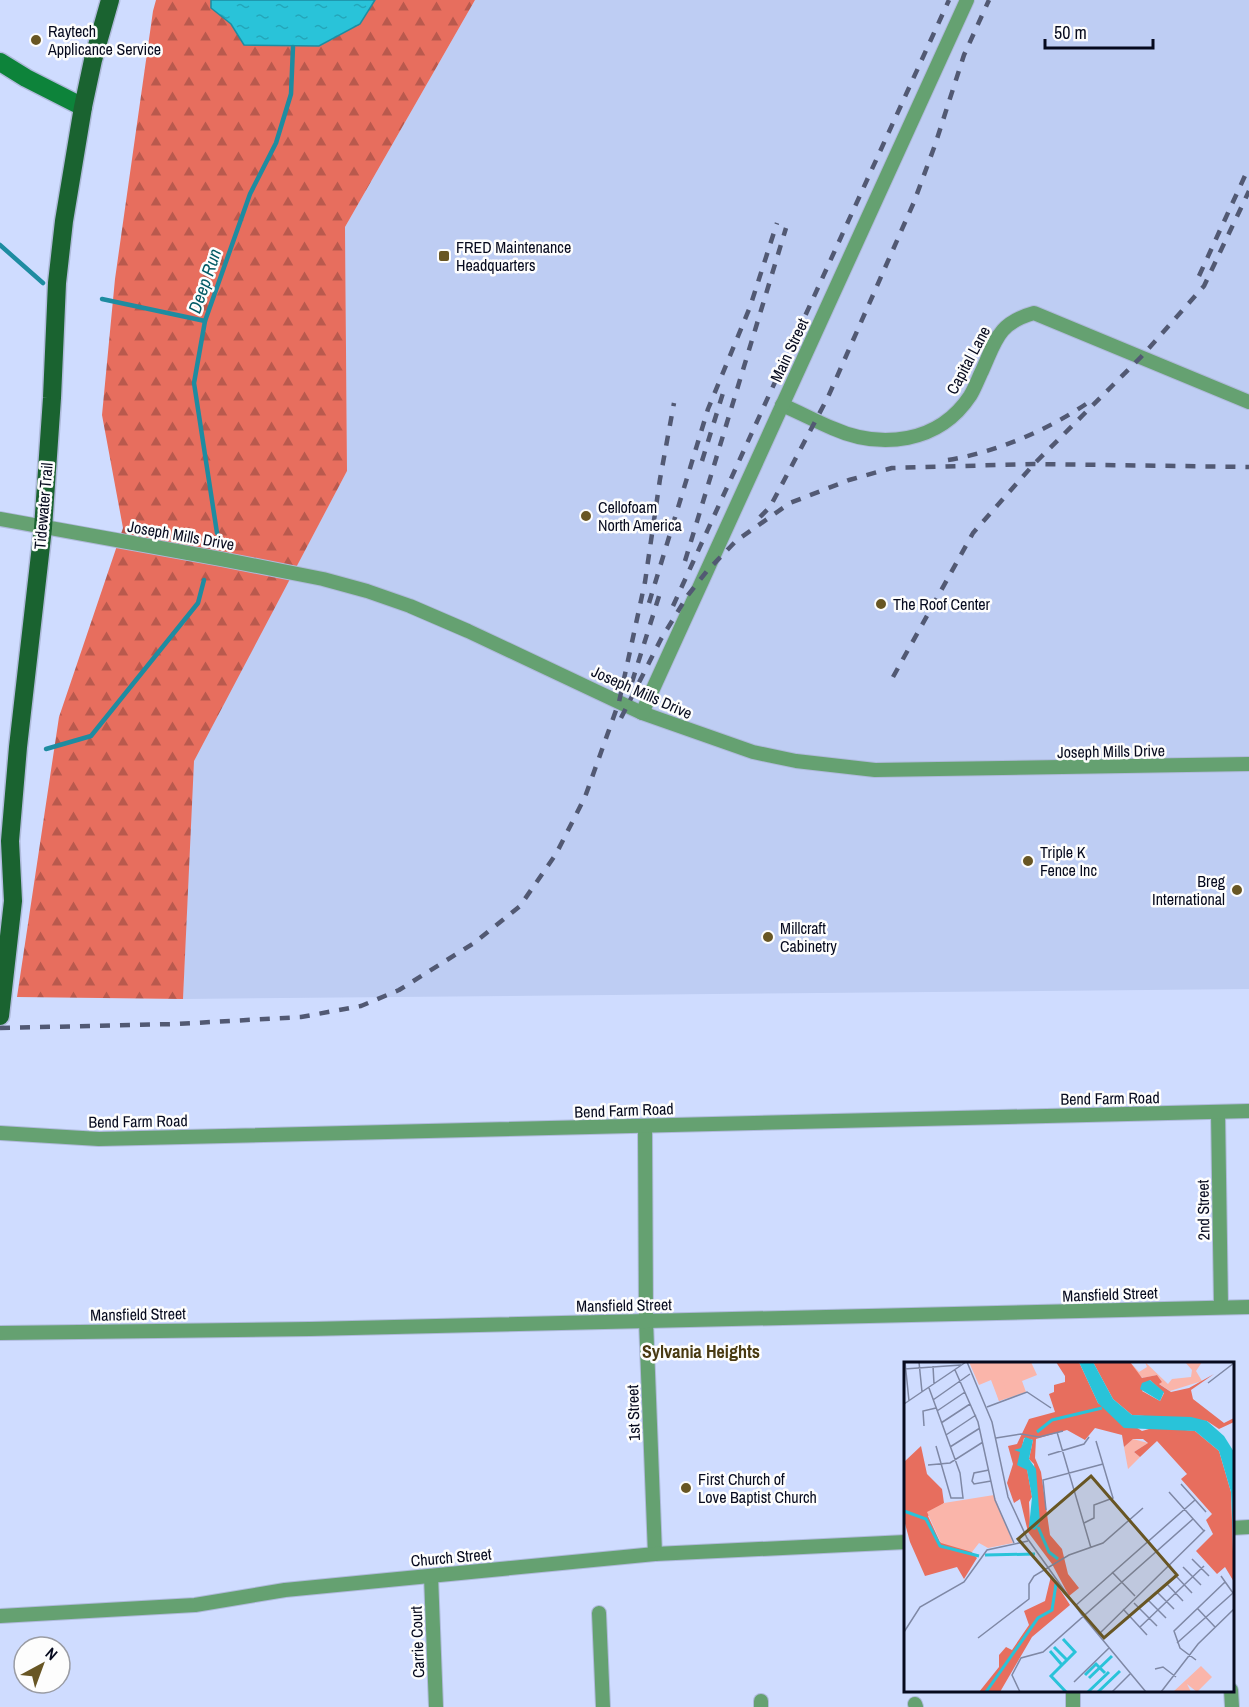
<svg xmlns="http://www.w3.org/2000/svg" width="1249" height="1707" font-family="'Archivo Narrow',sans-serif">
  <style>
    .built { fill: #becdf3 }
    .forest { fill: url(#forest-firs) }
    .water { fill: url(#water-ripples); stroke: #1e8ca1; stroke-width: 1.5 }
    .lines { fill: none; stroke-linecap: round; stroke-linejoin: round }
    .stream { stroke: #1e8ca1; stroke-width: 4.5 }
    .street-casing { stroke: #afbadb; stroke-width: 16 }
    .secondary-casing { stroke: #afbadb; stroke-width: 21 }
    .primary-casing { stroke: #afbadb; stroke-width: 21 }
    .street { stroke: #65a171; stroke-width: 14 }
    .secondary { stroke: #0d833a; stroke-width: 18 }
    .primary { stroke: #1a6330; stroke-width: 18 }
    .rail { stroke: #525973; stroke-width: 4.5; stroke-dasharray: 10 10; stroke-linecap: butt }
    .poi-dot { fill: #685624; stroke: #fdfdfd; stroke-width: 2 }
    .labels { text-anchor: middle; stroke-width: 5; stroke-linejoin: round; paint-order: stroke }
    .poi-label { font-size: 16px; fill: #060a1e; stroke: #fdfdfd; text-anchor: start }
    .street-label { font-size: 16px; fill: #060a1e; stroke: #fdfdfd }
    .water-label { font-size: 18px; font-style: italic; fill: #035a65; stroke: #fdfdfd }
    .neighbourhood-label { font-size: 18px; font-weight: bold; fill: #493a12; stroke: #fdfdfd }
    .inset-river { fill: none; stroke: #29c3d9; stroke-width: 3 }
    .inset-road { fill: none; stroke: #7f88a5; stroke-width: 1.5 }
    .view { fill: #685624; fill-opacity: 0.15; stroke: #685624; stroke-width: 3 }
    .inset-edge { fill: none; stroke: #060a1e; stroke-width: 3 }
  </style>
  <defs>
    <pattern id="forest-firs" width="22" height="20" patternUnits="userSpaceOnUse" patternTransform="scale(1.5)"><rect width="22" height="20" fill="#e76e5e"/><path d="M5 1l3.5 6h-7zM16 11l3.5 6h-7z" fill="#b9594d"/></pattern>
    <pattern id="water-ripples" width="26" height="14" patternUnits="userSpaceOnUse" patternTransform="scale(1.5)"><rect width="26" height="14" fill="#29c3d9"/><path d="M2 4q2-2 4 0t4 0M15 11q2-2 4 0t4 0" fill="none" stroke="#23a6ba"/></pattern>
  </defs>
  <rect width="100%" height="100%" fill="#cfdcff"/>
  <!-- built -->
  <path class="built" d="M 475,0 L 1249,0 L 1249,989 L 183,999 L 193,761 L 347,471 L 345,227 Z"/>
  <!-- forest -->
  <path class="forest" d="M 156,0 L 211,0 L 211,8 L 231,24 L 244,44 L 319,46 L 360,24 L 375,0 L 475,0 L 345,227 L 347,471 L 194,761 L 183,999 L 17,997 L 59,717 L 123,528 L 102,415 L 115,279 L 153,11 Z"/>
  <!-- water -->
  <path class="water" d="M 211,0 L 375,0 L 360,24 L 319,46 L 244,45 L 231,24 L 211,8 Z"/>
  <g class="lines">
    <!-- stream -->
    <g class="stream">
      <path d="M 0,245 L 43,283"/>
      <path d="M 102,299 L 205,321"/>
      <path d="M 217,533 L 194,383 L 205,321 L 250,194 L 276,143 L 291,94 L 293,47"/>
      <path d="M 46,749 L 91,736 L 198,603 L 204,580"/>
    </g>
    <defs>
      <g id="street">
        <path d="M 782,405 C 799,412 815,421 832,428 C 881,450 939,443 970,396 C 975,388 978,379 982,371 C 996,340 998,323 1034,313 L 1249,402"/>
        <path d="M 0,519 L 221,559 L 323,579 L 367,591 L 410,606 L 468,631 L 642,713 L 753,752 L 796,761 L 875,770 L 1249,764"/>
        <path d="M 642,713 L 967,0"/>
        <path d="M 1218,1112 L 1221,1307"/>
        <path d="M 645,1126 L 646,1321 L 655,1554"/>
        <path d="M 0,1133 L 99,1139 L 1249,1111"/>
        <path d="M 0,1333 L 310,1329 L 1249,1307"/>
        <path d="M 1232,1528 L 1249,1527"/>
        <path d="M 431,1576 L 436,1707"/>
        <path d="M 599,1613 L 603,1707"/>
        <path d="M 0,1616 L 195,1605 L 285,1590 L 655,1554 L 906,1542"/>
        <path d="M 1231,1690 L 1232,1707"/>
        <path d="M 1073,1693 L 1073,1707"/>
        <path d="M 761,1701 L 761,1707"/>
        <path d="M 915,1704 L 916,1707"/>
      </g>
      <path id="secondary" d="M 0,62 L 26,78 L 83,107"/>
      <path id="primary" d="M 0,1016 L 13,901 L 10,841 L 18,747 L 43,528 L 52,398 L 57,283 L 64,221 L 83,107 L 93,60 L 110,0"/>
    </defs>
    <!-- street casing -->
    <use href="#street" class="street-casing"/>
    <!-- secondary casing -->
    <use href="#secondary" class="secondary-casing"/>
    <!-- primary casing -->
    <use href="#primary" class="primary-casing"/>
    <!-- street -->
    <use href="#street" class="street"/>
    <!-- secondary -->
    <use href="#secondary" class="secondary"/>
    <!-- primary -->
    <use href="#primary" class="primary"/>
    <!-- rail -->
    <g class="rail">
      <path d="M 1199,276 L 1249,167"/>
      <path d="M 948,460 C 997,452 1048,430 1089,402"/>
      <path d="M 702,461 L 723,393"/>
      <path d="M 760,517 L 770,507 L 828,397 L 914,202 L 935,145 L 964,55 L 989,0"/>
      <path d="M 685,561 L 786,228"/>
      <path d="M 649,603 L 708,409 L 750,307 L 777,223"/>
      <path d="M 673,606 L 949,0"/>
      <path d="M 893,677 L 973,533 L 1034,464 L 1141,357 L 1204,286 L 1249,191"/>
      <path d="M 632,682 L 660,593"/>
      <path d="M 621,718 L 661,639 L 688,595 L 707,571 L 736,541 L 790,503 L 849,480 L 892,468 L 1034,464 L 1249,467"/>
      <path d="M 0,1028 L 176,1024 L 301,1017 L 361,1006 L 399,990 L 474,943 L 520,906 L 556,854 L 585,797 L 619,702 L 645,582 L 660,479 L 674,403"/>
    </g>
  </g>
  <!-- markers -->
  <g class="poi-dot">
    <circle cx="36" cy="40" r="6"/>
    <rect x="438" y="250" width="12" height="12" rx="3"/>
    <circle cx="586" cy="516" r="6"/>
    <circle cx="881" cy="604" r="6"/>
    <circle cx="1028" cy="861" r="6"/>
    <circle cx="1237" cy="890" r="6"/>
    <circle cx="768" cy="937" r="6"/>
    <circle cx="686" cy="1488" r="6"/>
  </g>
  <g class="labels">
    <!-- poi labels -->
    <g class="poi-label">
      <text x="48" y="37">Raytech<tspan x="48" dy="18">Applicance Service</tspan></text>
      <text x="456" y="253">FRED Maintenance<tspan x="456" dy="18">Headquarters</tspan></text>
      <text x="598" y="513">Cellofoam<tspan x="598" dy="18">North America</tspan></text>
      <text x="893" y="610">The Roof Center</text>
      <text x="1040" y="858">Triple K<tspan x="1040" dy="18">Fence Inc</tspan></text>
      <text x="1225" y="887" text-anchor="end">Breg<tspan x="1225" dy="18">International</tspan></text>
      <text x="780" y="934">Millcraft<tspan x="780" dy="18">Cabinetry</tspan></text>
      <text x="698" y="1485">First Church of<tspan x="698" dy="18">Love Baptist Church</tspan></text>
    </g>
    <!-- street labels -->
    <g class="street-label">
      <text transform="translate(789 350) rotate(-65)" y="6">Main Street</text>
      <text transform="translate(968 360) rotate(-62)" y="6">Capital Lane</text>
      <text transform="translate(43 506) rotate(-85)" y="6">Tidewater Trail</text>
      <text transform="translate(181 535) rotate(10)" y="6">Joseph Mills Drive</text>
      <text transform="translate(642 692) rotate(24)" y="6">Joseph Mills Drive</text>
      <text transform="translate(1111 751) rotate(-1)" y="6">Joseph Mills Drive</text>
      <text transform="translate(1110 1098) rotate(-1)" y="6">Bend Farm Road</text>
      <text transform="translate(624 1110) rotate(-2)" y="6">Bend Farm Road</text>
      <text transform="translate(138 1121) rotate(-1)" y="6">Bend Farm Road</text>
      <text transform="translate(1203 1210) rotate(-91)" y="6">2nd Street</text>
      <text transform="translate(1110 1294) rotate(-2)" y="6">Mansfield Street</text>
      <text transform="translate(624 1305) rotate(-1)" y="6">Mansfield Street</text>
      <text transform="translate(138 1314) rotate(-1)" y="6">Mansfield Street</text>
      <text transform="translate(633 1413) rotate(-92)" y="6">1st Street</text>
      <text transform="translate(451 1557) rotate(-5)" y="6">Church Street</text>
      <text transform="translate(417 1642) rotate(-92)" y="6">Carrie Court</text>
    </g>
    <!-- water labels -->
    <g class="water-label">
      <text transform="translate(205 281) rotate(-71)" y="6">Deep Run</text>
    </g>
    <!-- neighbourhood labels -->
    <g class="neighbourhood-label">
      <text x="701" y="1358">Sylvania Heights</text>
    </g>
  </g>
  <!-- overview -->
  <g transform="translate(904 1362)">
    <rect width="330" height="330" fill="#cfdcff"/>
    <path d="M 226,0 L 235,10 L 243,5 L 241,0 L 264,22 L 268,17 L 287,15 L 288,8 L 281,0 L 298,0 L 292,9 L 298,19 L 266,29 L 254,21 L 258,20 L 253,13 L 239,16 L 230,10 ZM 229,77 L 244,81 L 230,90 L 236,95 L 224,107 L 220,85 ZM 297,304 L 308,315 L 293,330 L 283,322 L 287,330 L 269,330 Z" fill="#fab5aa"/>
    <path d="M 152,0 L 175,0 L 194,41 L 238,69 L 252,65 L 291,69 L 315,89 L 327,130 L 330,220 L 321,205 L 313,212 L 292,189 L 309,172 L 302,158 L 308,152 L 277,117 L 283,112 L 253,79 L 236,95 L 230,90 L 244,81 L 239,77 L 229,77 L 220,85 L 218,73 L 191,66 L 181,78 L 163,68 L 132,77 L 131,96 L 137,110 L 146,173 L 158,187 L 164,212 L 175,226 L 165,234 L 148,202 L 124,170 L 116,137 L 110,141 L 103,121 L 109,102 L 104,84 L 113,82 L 125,57 L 151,50 L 145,32 L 150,30 L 150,23 L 161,20 L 161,14 ZM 120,76 L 129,78 L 125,97 L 130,102 L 135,154 L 131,167 L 126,162 L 125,140 L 128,135 L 123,107 L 114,103 ZM 189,0 L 226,0 L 238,16 L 253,13 L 258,20 L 255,22 L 267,30 L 285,26 L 310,12 L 287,28 L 289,37 L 320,61 L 330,56 L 330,60 L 315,67 L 303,59 L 228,53 L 209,37 ZM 246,18 L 260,31 L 256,39 L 238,29 ZM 17,84 L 23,112 L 38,127 L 40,141 L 24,154 L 36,180 L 65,187 L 73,196 L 60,217 L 53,205 L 21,214 L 6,180 L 0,158 L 0,100 ZM 147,214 L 166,243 L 128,275 L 96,330 L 75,330 L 95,305 L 95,293 L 102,285 L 108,288 L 125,263 L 120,249 L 141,239 Z" fill="#e76e5e" fill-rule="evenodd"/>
    <path d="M 65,0 L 127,0 L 133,13 L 118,19 L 122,30 L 95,39 L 87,18 L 75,23 ZM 90,133 L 109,181 L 84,186 L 75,181 L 68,190 L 37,181 L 23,150 L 40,141 Z" fill="#fab5aa"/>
    <path d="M 98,17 L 104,35 L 95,39 L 89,20 Z" fill="#fab5aa"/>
    <path d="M 175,0 L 189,0 L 209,37 L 228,53 L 287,55 L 303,59 L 320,74 L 330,90 L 330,193 L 327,130 L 315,89 L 291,69 L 220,66 L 194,41 ZM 246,18 L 260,30 L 256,39 L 236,27 L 238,21 ZM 121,75 L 129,78 L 125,97 L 132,107 L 136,161 L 131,168 L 125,165 L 128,135 L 123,108 L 113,103 L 116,90 L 110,88 L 117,86 Z" fill="#29c3d9"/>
    <path class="inset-river" d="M 133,70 L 148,58 L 198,46M 0,149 L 22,157 L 36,184 L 75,194M 134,165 L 145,190 L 154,197M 81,193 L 131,192M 159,277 L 171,290 L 147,314 L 162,330M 150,285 L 163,298M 146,289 L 158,303M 181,313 L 192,302 L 201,311M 185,316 L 208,294M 82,330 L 134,256 L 148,248 L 152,222M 184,330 L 205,310M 194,330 L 216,309"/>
    <path class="inset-road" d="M 1,0 L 5,39M 15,0 L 18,30M 63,0 L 88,60 L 104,135 L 123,176 L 178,253 L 242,330M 29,4 L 30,22M 0,7 L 57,3M 51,8 L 74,60 L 91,138 L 110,181M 304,21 L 330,1M 25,26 L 56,111 L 59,136 L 47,136 L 32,84M 29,38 L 66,12M 0,42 L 62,0M 83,45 L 123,30 L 147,46M 33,49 L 61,30M 37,61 L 66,42M 20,64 L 19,49 L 32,46M 153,70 L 187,186M 42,73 L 72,53M 92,76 L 117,72 L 135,75 L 159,69M 46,85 L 76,66M 144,93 L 180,82 L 185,75M 24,103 L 46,101 L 79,80M 85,108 L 70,111 L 68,119 L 70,122 L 87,119M 277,122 L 302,150M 265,130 L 300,169M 142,148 L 139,118 L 199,102M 180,161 L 190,156 L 190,143 L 209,136 L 192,79M 288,197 L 305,214M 279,205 L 297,223M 208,210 L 231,234M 271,213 L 288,231M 317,214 L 329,231M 262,221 L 279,239M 253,230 L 270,247M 244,238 L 262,256M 230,241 L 253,264M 171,244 L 291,138M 293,246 L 311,265M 219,247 L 243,273M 236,265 L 300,204M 0,270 L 16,245 L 60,220 L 83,188 L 124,179M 194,273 L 301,168M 74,276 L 125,237 L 125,222 L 130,214 L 165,193 L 199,181 L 239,146M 273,281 L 329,231M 292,298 L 276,286 L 270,269 L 321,220M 251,307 L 259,305 L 272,315M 170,320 L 205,286M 116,330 L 108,313 L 117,296 L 139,290 L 289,157M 208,330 L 226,312M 257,330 L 294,282 L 330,247"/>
    <path class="view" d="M 187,114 L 273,213 L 200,276 L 114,177 Z"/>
    <rect width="330" height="330" class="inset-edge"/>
  </g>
  <!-- north arrow -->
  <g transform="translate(42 1665) rotate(41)"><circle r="28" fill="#fdfdfd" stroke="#9a9ca4" stroke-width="1.5"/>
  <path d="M0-4.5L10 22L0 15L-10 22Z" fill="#685624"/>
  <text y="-9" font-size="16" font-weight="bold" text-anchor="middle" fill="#060a1e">N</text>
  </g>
  <!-- scale -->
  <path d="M1045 39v9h108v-9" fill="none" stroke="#060a1e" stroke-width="3"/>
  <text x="1054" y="39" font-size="18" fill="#060a1e" stroke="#fdfdfd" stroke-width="4.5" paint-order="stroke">50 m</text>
</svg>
